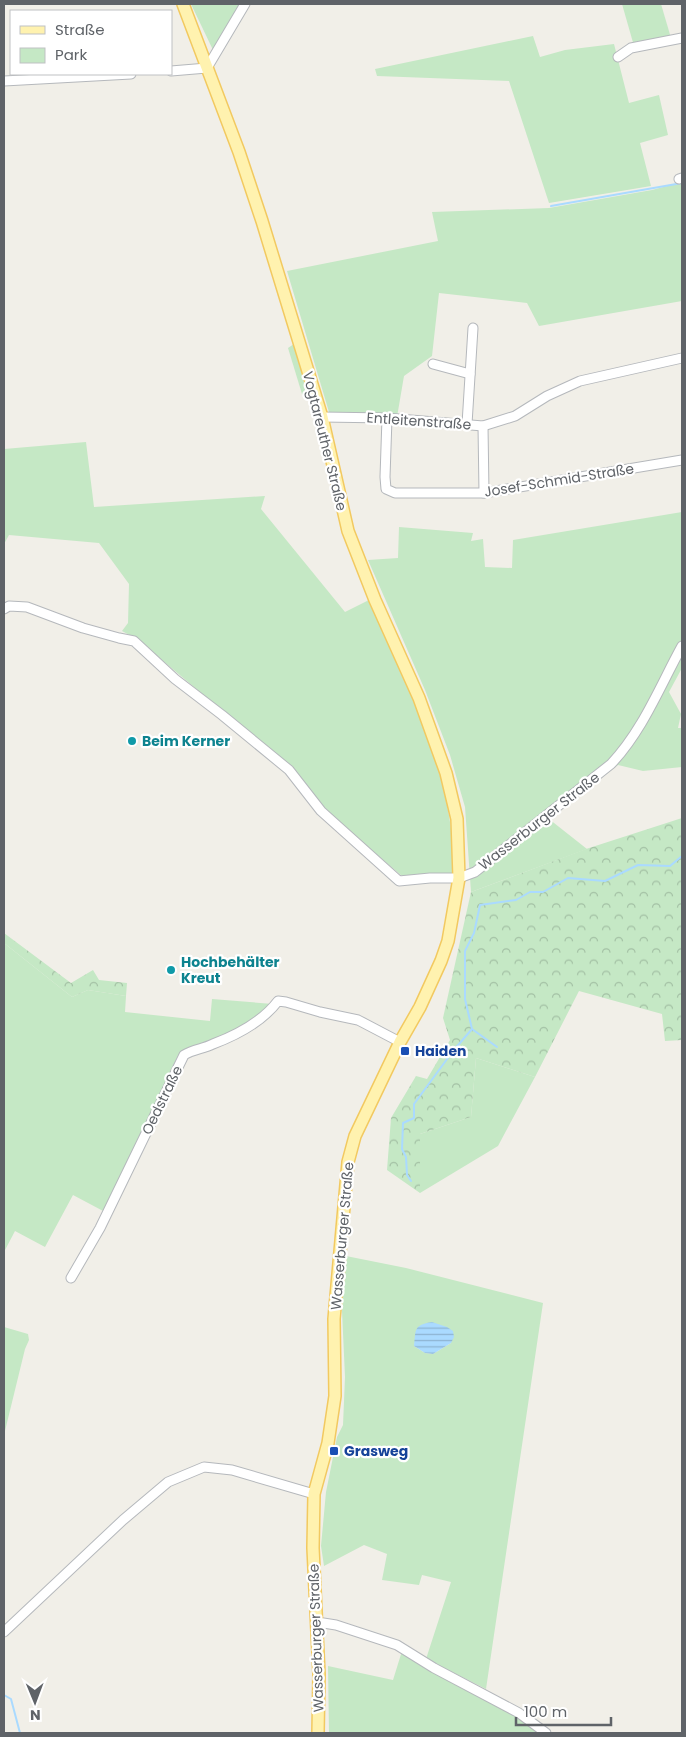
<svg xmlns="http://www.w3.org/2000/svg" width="686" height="1737" font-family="Poppins,sans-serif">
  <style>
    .green { fill: #c5e8c5; fill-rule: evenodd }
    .forest { fill: url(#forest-crowns) }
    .water { fill: url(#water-rules) }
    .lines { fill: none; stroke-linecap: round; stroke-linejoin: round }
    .stream { stroke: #aadaff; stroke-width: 2 }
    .minor-casing { stroke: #b5b8bc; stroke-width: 11 }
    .major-casing { stroke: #f2c960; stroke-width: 14 }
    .minor { stroke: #fff; stroke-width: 9 }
    .major { stroke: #fff2af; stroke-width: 11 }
    .culture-dot { fill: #0f9aa8; stroke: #fff; stroke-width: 2 }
    .transit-dot { fill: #1a4fb4; stroke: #fff; stroke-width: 2 }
    .labels { text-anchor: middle; stroke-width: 4.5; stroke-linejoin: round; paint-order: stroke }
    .street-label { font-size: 14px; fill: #5f6368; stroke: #fff }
    .culture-label { font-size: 14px; font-weight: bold; fill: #0d838f; stroke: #fff; text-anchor: start }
    .transit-label { font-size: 14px; font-weight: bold; fill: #164399; stroke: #fff; text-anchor: start }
  </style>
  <defs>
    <pattern id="forest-crowns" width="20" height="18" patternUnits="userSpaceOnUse" patternTransform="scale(1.25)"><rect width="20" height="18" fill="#c5e8c5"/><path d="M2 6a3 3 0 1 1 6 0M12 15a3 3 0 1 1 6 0" fill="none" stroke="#a3c0a4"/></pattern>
    <pattern id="water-rules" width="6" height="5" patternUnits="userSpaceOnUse" patternTransform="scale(1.25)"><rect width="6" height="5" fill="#aadaff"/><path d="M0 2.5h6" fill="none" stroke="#8eb4d2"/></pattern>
  </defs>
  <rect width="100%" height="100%" fill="#f1efe8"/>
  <!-- green -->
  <g class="green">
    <path d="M 191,4 L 241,4 L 213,50 Z"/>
    <path d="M 622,4 L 661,4 L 671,38 L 634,46 Z"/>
    <path d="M 533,36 L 540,57 L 565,50 L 614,44 L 629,103 L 659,95 L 668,135 L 640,143 L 651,186 L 549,203 L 509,81 L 377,76 L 375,69 Z"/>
    <path d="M 682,182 L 682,301 L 539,326 L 527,303 L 439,293 L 432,356 L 404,376 L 397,417 L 329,412 L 287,271 L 438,241 L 432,212 L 549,208 L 652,190 Z"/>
    <path d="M 294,344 L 311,403 L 302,394 L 288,348 Z"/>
    <path d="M 86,442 L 94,507 L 265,496 L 261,509 L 345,612 L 369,600 C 407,687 455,777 454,874 L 402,876 L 323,809 L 290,768 L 137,639 L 122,631 L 128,623 L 129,584 L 99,543 L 9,535 L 4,544 L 4,449 Z"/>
    <path d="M 682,512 L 682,668 L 669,692 L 681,714 L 678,728 L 682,728 L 682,767 L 643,771 L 618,765 L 549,819 L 587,849 L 471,892 L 465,807 L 450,755 L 425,690 L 368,560 L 398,558 L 399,527 L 473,533 L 471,541 L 483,539 L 485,567 L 512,568 L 513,540 Z"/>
    <path d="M 4,943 L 72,997 L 88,990 L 126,996 L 125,1012 L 210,1021 L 212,999 L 273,1004 L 247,1025 L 209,1044 L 192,1048 L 178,1055 L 105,1212 L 73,1195 L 45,1247 L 15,1231 L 4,1252 Z"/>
    <path d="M 476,1058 L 535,1077 L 498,1146 L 420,1193 L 420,1134 L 471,1117 Z"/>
    <path d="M 346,1256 L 406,1268 L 543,1303 L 486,1689 L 426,1659 L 451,1582 L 422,1575 L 419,1585 L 382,1580 L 387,1554 L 364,1545 L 324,1566 L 321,1546 L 326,1492 L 337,1437 L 343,1425 L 345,1377 L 342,1311 ZM 415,1342 L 451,1343 L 433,1354 L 425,1353 L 414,1346 Z"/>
    <path d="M 4,1327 L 28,1334 L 29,1340 L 25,1349 L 4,1435 Z"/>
    <path d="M 402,1651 L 516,1716 L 540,1733 L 329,1733 L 328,1666 L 393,1680 Z"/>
  </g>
  <!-- forest -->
  <g class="forest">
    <path d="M 682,818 L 682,1040 L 665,1041 L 662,1014 L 579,991 L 535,1077 L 476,1058 L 471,1117 L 420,1134 L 420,1193 L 387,1170 L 391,1118 L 416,1076 L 427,1079 L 450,1040 L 443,1018 L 471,892 L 586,849 Z"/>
    <path d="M 4,933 L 71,983 L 93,970 L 99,980 L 127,983 L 126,996 L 88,990 L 72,997 L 4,943 Z"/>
  </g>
  <!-- water -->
  <path class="water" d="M 432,1322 L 447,1327 L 453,1331 L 454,1337 L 451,1343 L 433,1354 L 425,1353 L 414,1346 C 416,1330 413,1325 432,1322 Z"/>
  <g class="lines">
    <!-- stream -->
    <g class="stream">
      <path d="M 551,206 L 682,183"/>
      <path d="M 472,1029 L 497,1047"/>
      <path d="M 411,1181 L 407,1175 L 406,1157 L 402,1149 L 403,1123 L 414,1118 L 414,1104 L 453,1051 L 472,1029 L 465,999 L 465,951 L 474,933 L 480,905 L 516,900 L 530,892 L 543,892 L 568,878 L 605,881 L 638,865 L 670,866 L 682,856"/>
      <path d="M 4,1695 L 11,1699 L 20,1733"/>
    </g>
    <defs>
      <g id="minor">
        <path d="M 618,57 L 631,48 L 682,38"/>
        <path d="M 171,71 L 207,68 L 245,4"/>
        <path d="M 4,81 L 131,74"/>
        <path d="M 679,179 L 682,178"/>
        <path d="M 433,364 L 470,374"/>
        <path d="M 322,417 L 387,418 L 483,426 L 515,416 L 547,396 L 580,381 L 682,358"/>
        <path d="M 387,418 L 385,477 L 386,489 L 395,493 L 484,493 L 682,460"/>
        <path d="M 467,424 L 473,328"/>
        <path d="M 483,426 L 484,493"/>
        <path d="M 4,609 L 9,606 L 27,607 L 83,628 L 119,638 L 134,641 L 175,679 L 222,715 L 289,770 L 321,811 L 399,881 L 430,878 L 459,878 L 475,872 L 611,764 C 643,730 660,686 682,646"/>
        <path d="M 71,1278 L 100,1228 L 184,1055 C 194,1049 203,1049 213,1044 C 237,1035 262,1022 278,1001 L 286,1002 L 320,1012 L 358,1020 L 400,1042"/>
        <path d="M 317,1622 L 336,1625 L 397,1645 L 434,1668 L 519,1713 L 546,1733"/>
        <path d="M 4,1632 L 123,1520 L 168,1482 L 204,1467 L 232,1470 L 314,1494"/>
      </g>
      <path id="major" d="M 183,4 L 239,152 L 262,221 L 322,417 L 348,531 L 375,600 L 419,698 L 446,773 L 457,819 L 459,878 L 448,941 L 441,961 L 420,1007 L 400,1042 L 355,1136 L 348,1162 L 334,1319 L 335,1396 L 328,1443 L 314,1494 L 313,1548 L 319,1674 L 318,1733"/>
    </defs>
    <!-- minor casing -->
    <use href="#minor" class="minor-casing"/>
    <!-- major casing -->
    <use href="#major" class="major-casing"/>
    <!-- minor -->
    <use href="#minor" class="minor"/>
    <!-- major -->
    <use href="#major" class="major"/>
  </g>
  <!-- markers -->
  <g class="culture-dot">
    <circle cx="132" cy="741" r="5"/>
    <circle cx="171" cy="970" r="5"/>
  </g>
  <g class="transit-dot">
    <rect x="400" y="1046" width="10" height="10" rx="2.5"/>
    <rect x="329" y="1446" width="10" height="10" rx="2.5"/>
  </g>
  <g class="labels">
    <!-- street labels -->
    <g class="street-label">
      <text transform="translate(419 421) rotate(4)" y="5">Entleitenstraße</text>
      <text transform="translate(325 441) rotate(76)" y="5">Vogtareuther Straße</text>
      <text transform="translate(559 480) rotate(-9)" y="5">Josef-Schmid-Straße</text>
      <text transform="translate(539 821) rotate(-38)" y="5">Wasserburger Straße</text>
      <text transform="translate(162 1100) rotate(-64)" y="5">Oedstraße</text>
      <text transform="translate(342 1236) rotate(-85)" y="5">Wasserburger Straße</text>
      <text transform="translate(316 1638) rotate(-92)" y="5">Wasserburger Straße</text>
    </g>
    <!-- culture labels -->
    <g class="culture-label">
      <text x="142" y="746">Beim Kerner</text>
      <text x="181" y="967">Hochbehälter<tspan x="181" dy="16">Kreut</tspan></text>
    </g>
    <!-- transit labels -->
    <g class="transit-label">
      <text x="415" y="1056">Haiden</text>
      <text x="344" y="1456">Grasweg</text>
    </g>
  </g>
  <!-- border -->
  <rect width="686" height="1737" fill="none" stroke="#5f6368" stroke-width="10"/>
  <!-- legend -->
  <rect x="10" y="10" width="162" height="65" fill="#ffffff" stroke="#bfc1c3"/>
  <rect x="20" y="26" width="25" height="8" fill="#fff2af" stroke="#bfc1c3"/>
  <text x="55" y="35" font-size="15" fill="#5f6368">Straße</text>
  <rect x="20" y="48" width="25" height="15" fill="#c5e8c5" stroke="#bfc1c3"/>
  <text x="55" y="60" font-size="15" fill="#5f6368">Park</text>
  <!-- north arrow -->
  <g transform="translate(35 1702) rotate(179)" stroke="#ffffff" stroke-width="4" paint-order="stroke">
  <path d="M0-4L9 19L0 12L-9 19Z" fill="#5f6368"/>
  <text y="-8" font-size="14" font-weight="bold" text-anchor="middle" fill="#5f6368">N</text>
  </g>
  <!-- scale -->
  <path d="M516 1717v8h95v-8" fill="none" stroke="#5f6368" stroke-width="2.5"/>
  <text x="524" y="1717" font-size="15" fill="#5f6368" stroke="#ffffff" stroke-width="4" paint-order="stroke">100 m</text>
</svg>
